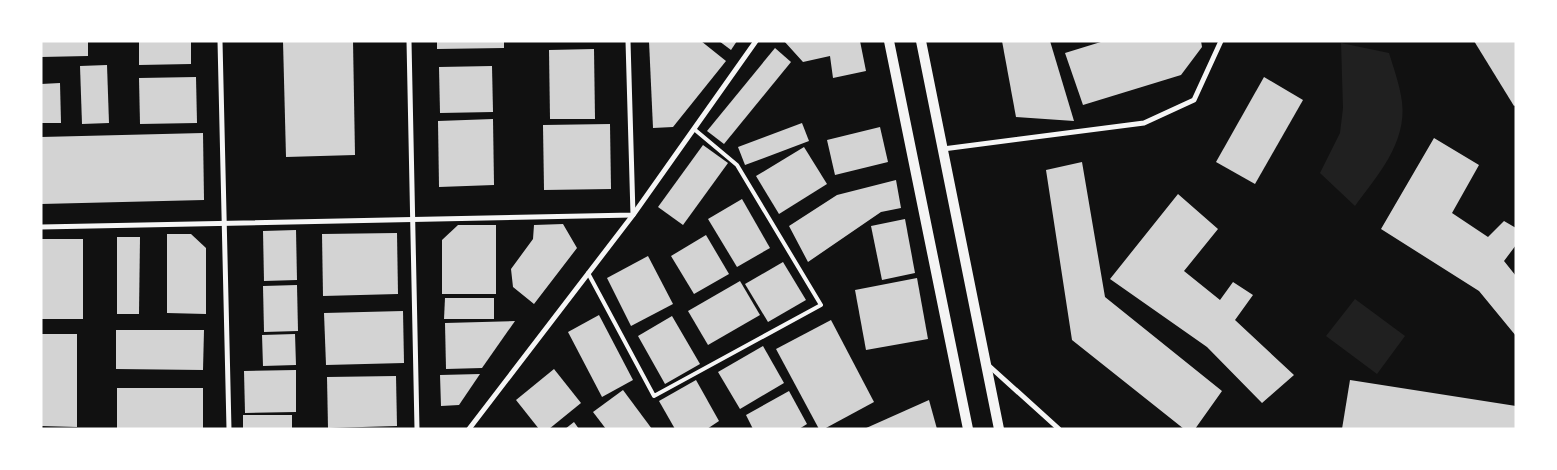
<svg xmlns="http://www.w3.org/2000/svg" width="1557" height="470" font-family="Barlow,sans-serif">
  <style>
    .green { fill: #202020 }
    .building { fill: #d3d3d3 }
    .lines { fill: none; stroke-linecap: round; stroke-linejoin: round }
    .service { stroke: #f5f5f5; stroke-width: 4 }
    .minor { stroke: #f5f5f5; stroke-width: 5 }
    .secondary { stroke: #f5f5f5; stroke-width: 10 }
  </style>
  <rect width="100%" height="100%" fill="#111"/>
  <!-- green -->
  <g class="green">
    <path d="M 1341,43 L 1389,53 C 1394,69 1400,86 1402,102 C 1407,143 1377,176 1355,206 L 1320,173 L 1340,133 L 1343,108 Z"/>
    <path d="M 1355,299 L 1405,336 L 1377,374 L 1326,336 Z"/>
  </g>
  <!-- building -->
  <g class="building">
    <path d="M 41,41 L 88,41 L 88,56 L 41,57 Z"/>
    <path d="M 139,41 L 191,41 L 191,64 L 139,65 Z"/>
    <path d="M 283,41 L 353,41 L 355,155 L 286,157 Z"/>
    <path d="M 437,41 L 504,41 L 504,48 L 437,49 Z"/>
    <path d="M 649,41 L 701,41 L 726,61 L 673,127 L 653,128 Z"/>
    <path d="M 719,41 L 737,41 L 731,50 Z"/>
    <path d="M 784,41 L 860,41 L 866,71 L 833,78 L 830,56 L 803,62 Z"/>
    <path d="M 1002,41 L 1050,41 L 1074,121 L 1016,117 Z"/>
    <path d="M 1104,41 L 1201,41 L 1202,47 L 1181,75 L 1083,105 L 1065,53 Z"/>
    <path d="M 1474,41 L 1516,41 L 1516,105 L 1514,106 Z"/>
    <path d="M 775,48 L 791,62 L 724,144 L 707,131 Z"/>
    <path d="M 594,49 L 595,119 L 550,119 L 549,50 Z"/>
    <path d="M 107,65 L 109,123 L 82,124 L 80,66 Z"/>
    <path d="M 492,66 L 493,112 L 440,113 L 439,67 Z"/>
    <path d="M 196,77 L 197,123 L 140,124 L 139,78 Z"/>
    <path d="M 1264,77 L 1303,100 L 1255,184 L 1216,162 Z"/>
    <path d="M 60,83 L 61,123 L 41,123 L 41,84 Z"/>
    <path d="M 493,119 L 494,185 L 439,187 L 438,121 Z"/>
    <path d="M 802,123 L 809,141 L 745,165 L 738,147 Z"/>
    <path d="M 610,124 L 611,189 L 544,190 L 543,125 Z"/>
    <path d="M 880,127 L 888,162 L 835,175 L 827,140 Z"/>
    <path d="M 203,133 L 204,200 L 41,204 L 41,137 Z"/>
    <path d="M 1434,138 L 1479,165 L 1452,213 L 1488,237 L 1504,221 L 1516,228 L 1516,245 L 1504,261 L 1516,276 L 1516,336 L 1479,291 L 1381,229 Z"/>
    <path d="M 703,145 L 728,163 L 683,225 L 658,207 Z"/>
    <path d="M 804,147 L 827,184 L 779,214 L 756,176 Z"/>
    <path d="M 1082,162 L 1105,297 L 1222,391 L 1195,429 L 1184,429 L 1072,340 L 1046,170 Z"/>
    <path d="M 896,180 L 901,208 L 881,212 L 808,262 L 789,226 L 837,195 Z"/>
    <path d="M 1178,194 L 1218,229 L 1184,271 L 1220,300 L 1233,282 L 1253,295 L 1235,320 L 1294,375 L 1262,403 L 1207,347 L 1110,279 Z"/>
    <path d="M 742,199 L 770,248 L 737,267 L 708,219 Z"/>
    <path d="M 905,219 L 915,273 L 882,280 L 871,226 Z"/>
    <path d="M 563,224 L 577,248 L 534,304 L 513,287 L 511,269 L 533,239 L 534,225 Z"/>
    <path d="M 458,225 L 496,225 L 496,294 L 442,294 L 442,240 Z"/>
    <path d="M 296,230 L 297,280 L 264,281 L 263,231 Z"/>
    <path d="M 397,233 L 398,294 L 323,296 L 322,234 Z"/>
    <path d="M 167,234 L 191,234 L 206,248 L 206,314 L 167,313 Z"/>
    <path d="M 706,235 L 729,274 L 694,294 L 671,256 Z"/>
    <path d="M 117,237 L 140,237 L 139,314 L 117,314 Z"/>
    <rect x="41" y="239" width="42" height="80"/>
    <path d="M 648,256 L 673,304 L 631,326 L 607,278 Z"/>
    <path d="M 783,262 L 806,300 L 768,322 L 745,284 Z"/>
    <path d="M 917,278 L 928,339 L 866,350 L 855,290 Z"/>
    <path d="M 740,281 L 760,315 L 708,345 L 688,311 Z"/>
    <path d="M 297,285 L 298,331 L 264,332 L 263,286 Z"/>
    <path d="M 445,298 L 494,298 L 494,319 L 444,319 Z"/>
    <path d="M 403,311 L 404,363 L 326,365 L 324,313 Z"/>
    <path d="M 599,315 L 633,380 L 602,397 L 568,332 Z"/>
    <path d="M 672,316 L 700,364 L 665,384 L 638,336 Z"/>
    <path d="M 831,320 L 874,402 L 824,429 L 819,429 L 776,349 Z"/>
    <path d="M 515,321 L 482,368 L 446,369 L 445,323 Z"/>
    <path d="M 116,330 L 204,330 L 203,370 L 116,369 Z"/>
    <path d="M 41,334 L 77,334 L 77,427 L 41,426 Z"/>
    <path d="M 295,334 L 296,365 L 263,366 L 262,335 Z"/>
    <path d="M 763,346 L 784,383 L 740,409 L 718,372 Z"/>
    <path d="M 554,369 L 581,403 L 549,429 L 539,429 L 516,400 Z"/>
    <path d="M 296,370 L 296,412 L 245,413 L 244,371 Z"/>
    <path d="M 480,374 L 459,405 L 441,406 L 440,375 Z"/>
    <path d="M 396,376 L 397,426 L 328,428 L 327,377 Z"/>
    <path d="M 696,380 L 719,421 L 707,429 L 675,429 L 659,401 Z"/>
    <path d="M 1350,380 L 1516,406 L 1516,429 L 1342,429 Z"/>
    <rect x="117" y="388" width="86" height="40"/>
    <path d="M 623,390 L 652,429 L 606,429 L 593,412 Z"/>
    <path d="M 789,391 L 807,424 L 799,429 L 753,429 L 746,415 Z"/>
    <path d="M 929,400 L 937,429 L 864,429 Z"/>
    <rect x="243" y="415" width="49" height="14"/>
    <path d="M 574,422 L 579,429 L 565,429 Z"/>
  </g>
  <g class="lines">
    <!-- service -->
    <path class="service" d="M 588,273 L 654,396 L 821,305 L 737,165 L 694,129"/>
    <!-- minor -->
    <g class="minor">
      <path d="M 220,41 L 229,429"/>
      <path d="M 409,41 L 417,429"/>
      <path d="M 943,149 L 1144,123 L 1194,100 L 1221,41"/>
      <path d="M 41,227 L 633,215 L 628,41"/>
      <path d="M 988,365 L 1059,429"/>
      <path d="M 469,429 L 633,215 L 756,41"/>
    </g>
    <!-- secondary -->
    <g class="secondary">
      <path d="M 889,41 L 968,429"/>
      <path d="M 921,41 L 999,429"/>
    </g>
  </g>
  <!-- border -->
  <rect width="1557" height="470" fill="none" stroke="#ffffff" stroke-width="85"/>
</svg>
